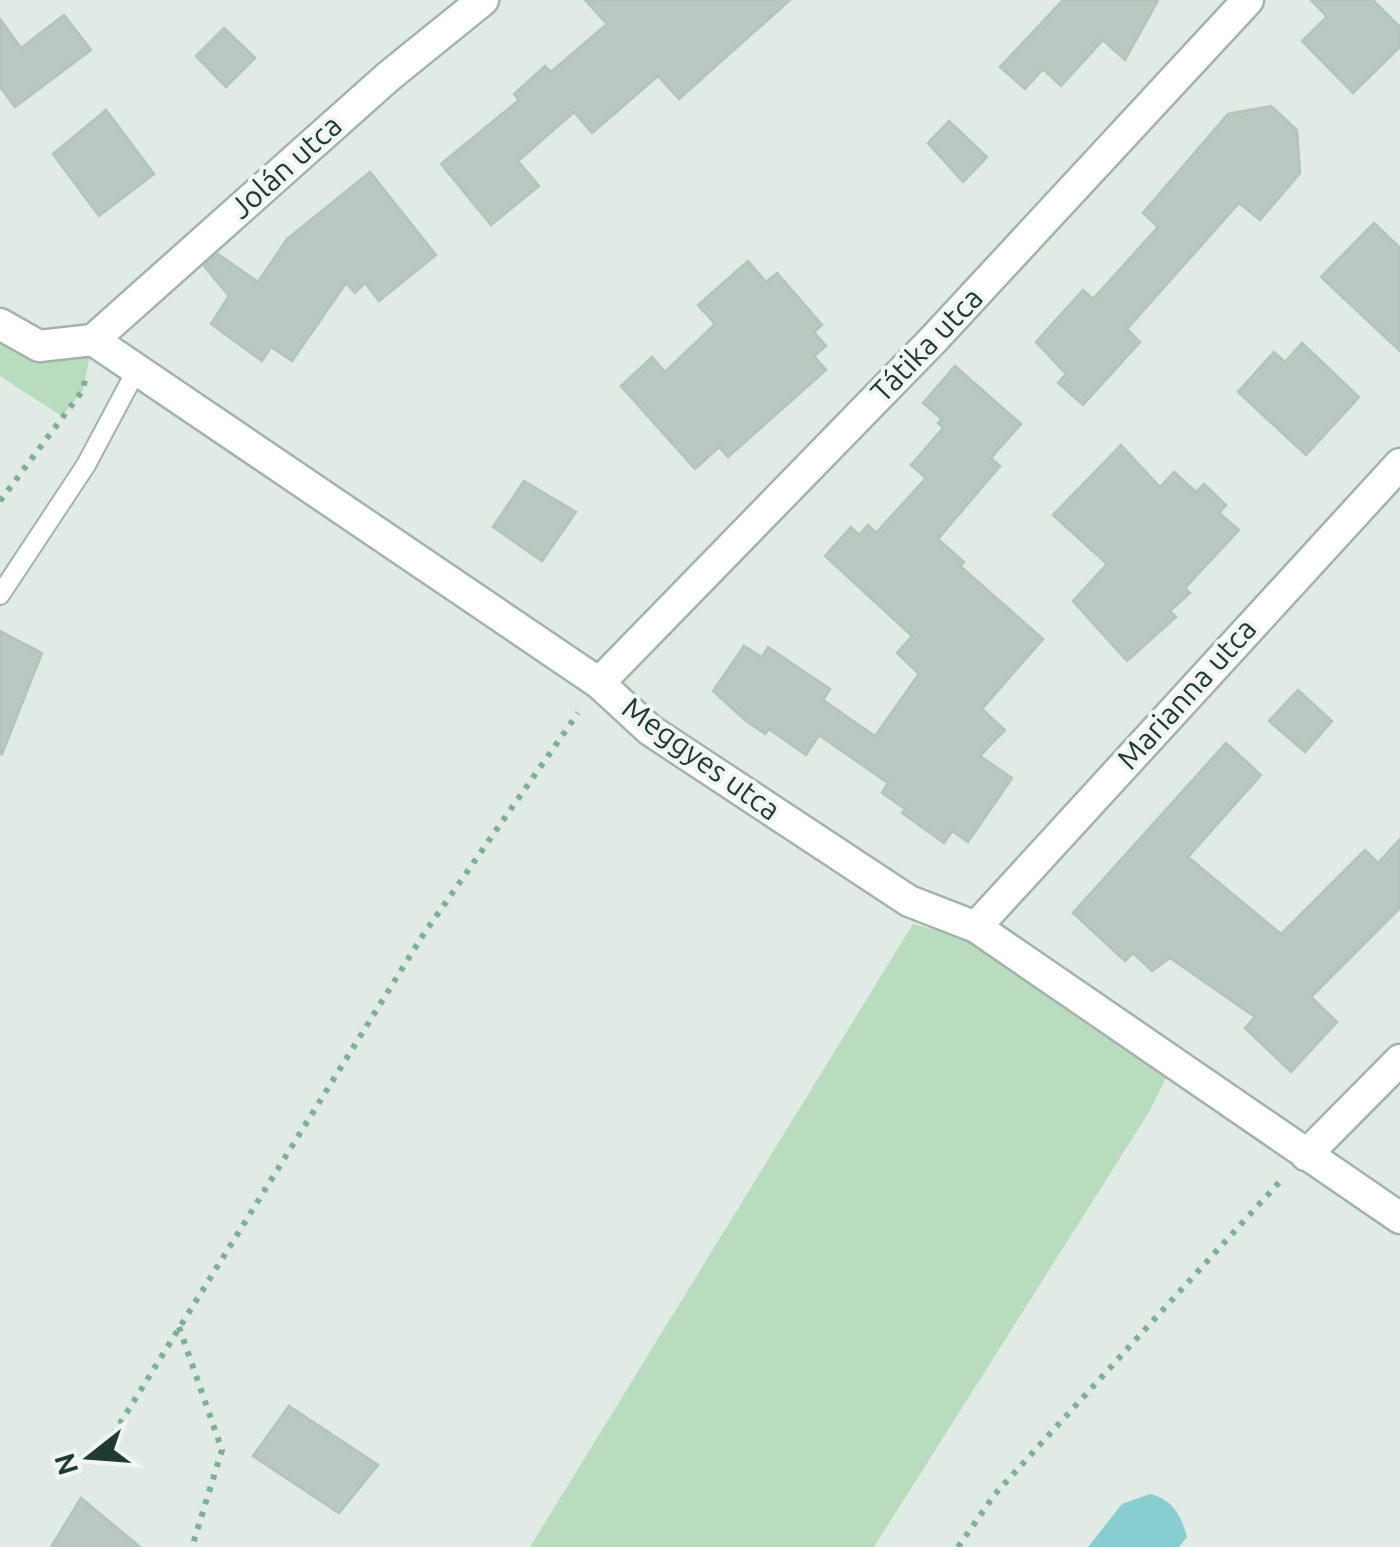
<svg xmlns="http://www.w3.org/2000/svg" width="1400" height="1547" font-family="Ubuntu,sans-serif">
  <style>
    .green { fill: #b9dcbe }
    .water { fill: #88ced0 }
    .building { fill: #b9c8c0; stroke: #b3c4bb; stroke-width: 2.5 }
    .lines { fill: none; stroke-linecap: round; stroke-linejoin: round }
    .lane-casing { stroke: #a3b3ab; stroke-width: 22 }
    .street-casing { stroke: #a3b3ab; stroke-width: 35 }
    .path { stroke: #81ae9a; stroke-width: 6; stroke-dasharray: 5 8; stroke-linecap: butt }
    .lane { stroke: #fff; stroke-width: 18 }
    .street { stroke: #fff; stroke-width: 30 }
    .labels { text-anchor: middle; stroke-width: 8; stroke-linejoin: round; paint-order: stroke }
    .street-label { font-size: 30px; fill: #213b30; stroke: #f0f7f3 }
  </style>
  <rect width="100%" height="100%" fill="#e0ebe5"/>
  <!-- green -->
  <g class="green">
    <path d="M 0,324 L 93,340 L 83,390 L 62,416 L 0,376 Z"/>
    <path d="M 913,924 L 964,938 L 1167,1076 L 1149,1112 L 874,1547 L 530,1547 Z"/>
  </g>
  <!-- water -->
  <path class="water" d="M 1150,1494 C 1172,1499 1181,1515 1187,1537 L 1179,1547 L 1088,1547 L 1122,1504 Z"/>
  <!-- building -->
  <g class="building">
    <path d="M 585,0 L 790,0 L 679,99 L 658,76 L 592,133 L 574,112 L 518,161 L 539,186 L 491,225 L 441,164 L 519,100 L 514,94 L 545,66 L 551,72 L 607,24 Z"/>
    <path d="M 1063,0 L 1158,0 L 1125,60 L 1103,40 L 1061,86 L 1043,69 L 1025,89 L 1000,67 Z"/>
    <path d="M 1311,0 L 1373,0 L 1400,27 L 1400,47 L 1353,93 L 1302,41 L 1327,17 Z"/>
    <path d="M 64,15 L 91,50 L 15,107 L 0,87 L 0,19 L 21,48 Z"/>
    <path d="M 224,28 L 255,58 L 226,87 L 196,56 Z"/>
    <path d="M 1271,106 L 1297,130 L 1300,173 L 1260,220 L 1239,203 L 1127,329 L 1140,342 L 1083,405 L 1058,383 L 1066,374 L 1036,342 L 1083,290 L 1093,299 L 1158,227 L 1143,213 L 1228,114 Z"/>
    <path d="M 106,110 L 154,174 L 99,216 L 53,154 Z"/>
    <path d="M 949,121 L 987,157 L 963,182 L 928,143 Z"/>
    <path d="M 370,172 L 436,255 L 379,301 L 365,283 L 355,293 L 346,283 L 292,361 L 271,347 L 262,361 L 211,324 L 229,296 L 204,266 L 218,254 L 258,282 L 287,239 Z"/>
    <path d="M 1374,223 L 1400,248 L 1400,351 L 1321,277 Z"/>
    <path d="M 748,261 L 766,282 L 777,273 L 822,325 L 814,332 L 826,346 L 814,356 L 826,370 L 728,457 L 719,447 L 695,469 L 621,386 L 652,357 L 665,372 L 715,324 L 698,305 Z"/>
    <path d="M 1302,343 L 1359,397 L 1306,455 L 1238,392 L 1274,352 L 1285,362 Z"/>
    <path d="M 955,366 L 1021,424 L 991,458 L 1000,466 L 938,539 L 964,562 L 960,566 L 1043,639 L 982,709 L 1005,730 L 980,756 L 1012,778 L 968,842 L 952,831 L 944,843 L 902,813 L 905,809 L 882,793 L 888,783 L 819,735 L 806,755 L 769,729 L 765,734 L 745,720 L 713,691 L 744,646 L 762,657 L 768,647 L 830,689 L 823,700 L 875,736 L 919,674 L 897,653 L 912,636 L 825,556 L 851,527 L 859,535 L 868,525 L 876,533 L 926,478 L 911,465 L 943,428 L 938,423 L 942,419 L 923,403 Z"/>
    <path d="M 1121,445 L 1160,487 L 1174,472 L 1196,492 L 1204,484 L 1226,505 L 1219,513 L 1239,530 L 1185,588 L 1190,593 L 1170,611 L 1176,617 L 1127,661 L 1073,601 L 1107,564 L 1053,515 Z"/>
    <path d="M 524,481 L 576,512 L 542,561 L 493,527 Z"/>
    <path d="M 0,631 L 42,653 L 2,754 L 0,754 Z"/>
    <path d="M 1298,690 L 1332,721 L 1305,752 L 1269,721 Z"/>
    <path d="M 1226,743 L 1261,775 L 1188,857 L 1281,934 L 1365,850 L 1378,863 L 1400,839 L 1400,908 L 1311,997 L 1337,1022 L 1291,1072 L 1245,1028 L 1255,1017 L 1170,958 L 1152,971 L 1133,953 L 1125,961 L 1073,913 Z"/>
    <path d="M 289,1406 L 378,1465 L 339,1513 L 253,1456 Z"/>
    <path d="M 81,1498 L 140,1547 L 51,1547 Z"/>
  </g>
  <g class="lines">
    <defs>
      <path id="lane" d="M 0,595 L 86,465 L 136,371"/>
      <g id="street">
        <path d="M 0,324 L 39,346 L 93,340 L 599,683 L 650,730 L 909,901 L 976,927 L 1400,1218"/>
        <path d="M 93,340 L 389,76 L 483,0"/>
        <path d="M 599,683 L 933,340 L 1248,0"/>
        <path d="M 976,927 L 1400,464"/>
        <path d="M 1306,1155 L 1400,1060"/>
      </g>
    </defs>
    <!-- lane casing -->
    <use href="#lane" class="lane-casing"/>
    <!-- street casing -->
    <use href="#street" class="street-casing"/>
    <!-- path -->
    <g class="path">
      <path d="M 0,501 L 83,390 L 86,375"/>
      <path d="M 179,1327 L 222,1450 L 192,1547"/>
      <path d="M 106,1446 L 423,935 L 578,713"/>
      <path d="M 958,1547 L 995,1494 L 1284,1177"/>
    </g>
    <!-- lane -->
    <use href="#lane" class="lane"/>
    <!-- street -->
    <use href="#street" class="street"/>
  </g>
  <g class="labels">
    <!-- street labels -->
    <g class="street-label">
      <text transform="translate(286 167) rotate(-42)" y="10">Jolán utca</text>
      <text transform="translate(927 345) rotate(-46)" y="10">Tátika utca</text>
      <text transform="translate(1187 694) rotate(-48)" y="10">Marianna utca</text>
      <text transform="translate(701 759) rotate(36)" y="10">Meggyes utca</text>
    </g>
  </g>
  <!-- north arrow -->
  <g transform="translate(90 1457) rotate(253)" stroke="#f0f7f3" stroke-width="8" paint-order="stroke">
  <path d="M0-8L18 38L0 25L-18 38Z" fill="#213b30"/>
  <text y="-15" font-size="28" font-weight="bold" text-anchor="middle" fill="#213b30">N</text>
  </g>
</svg>
